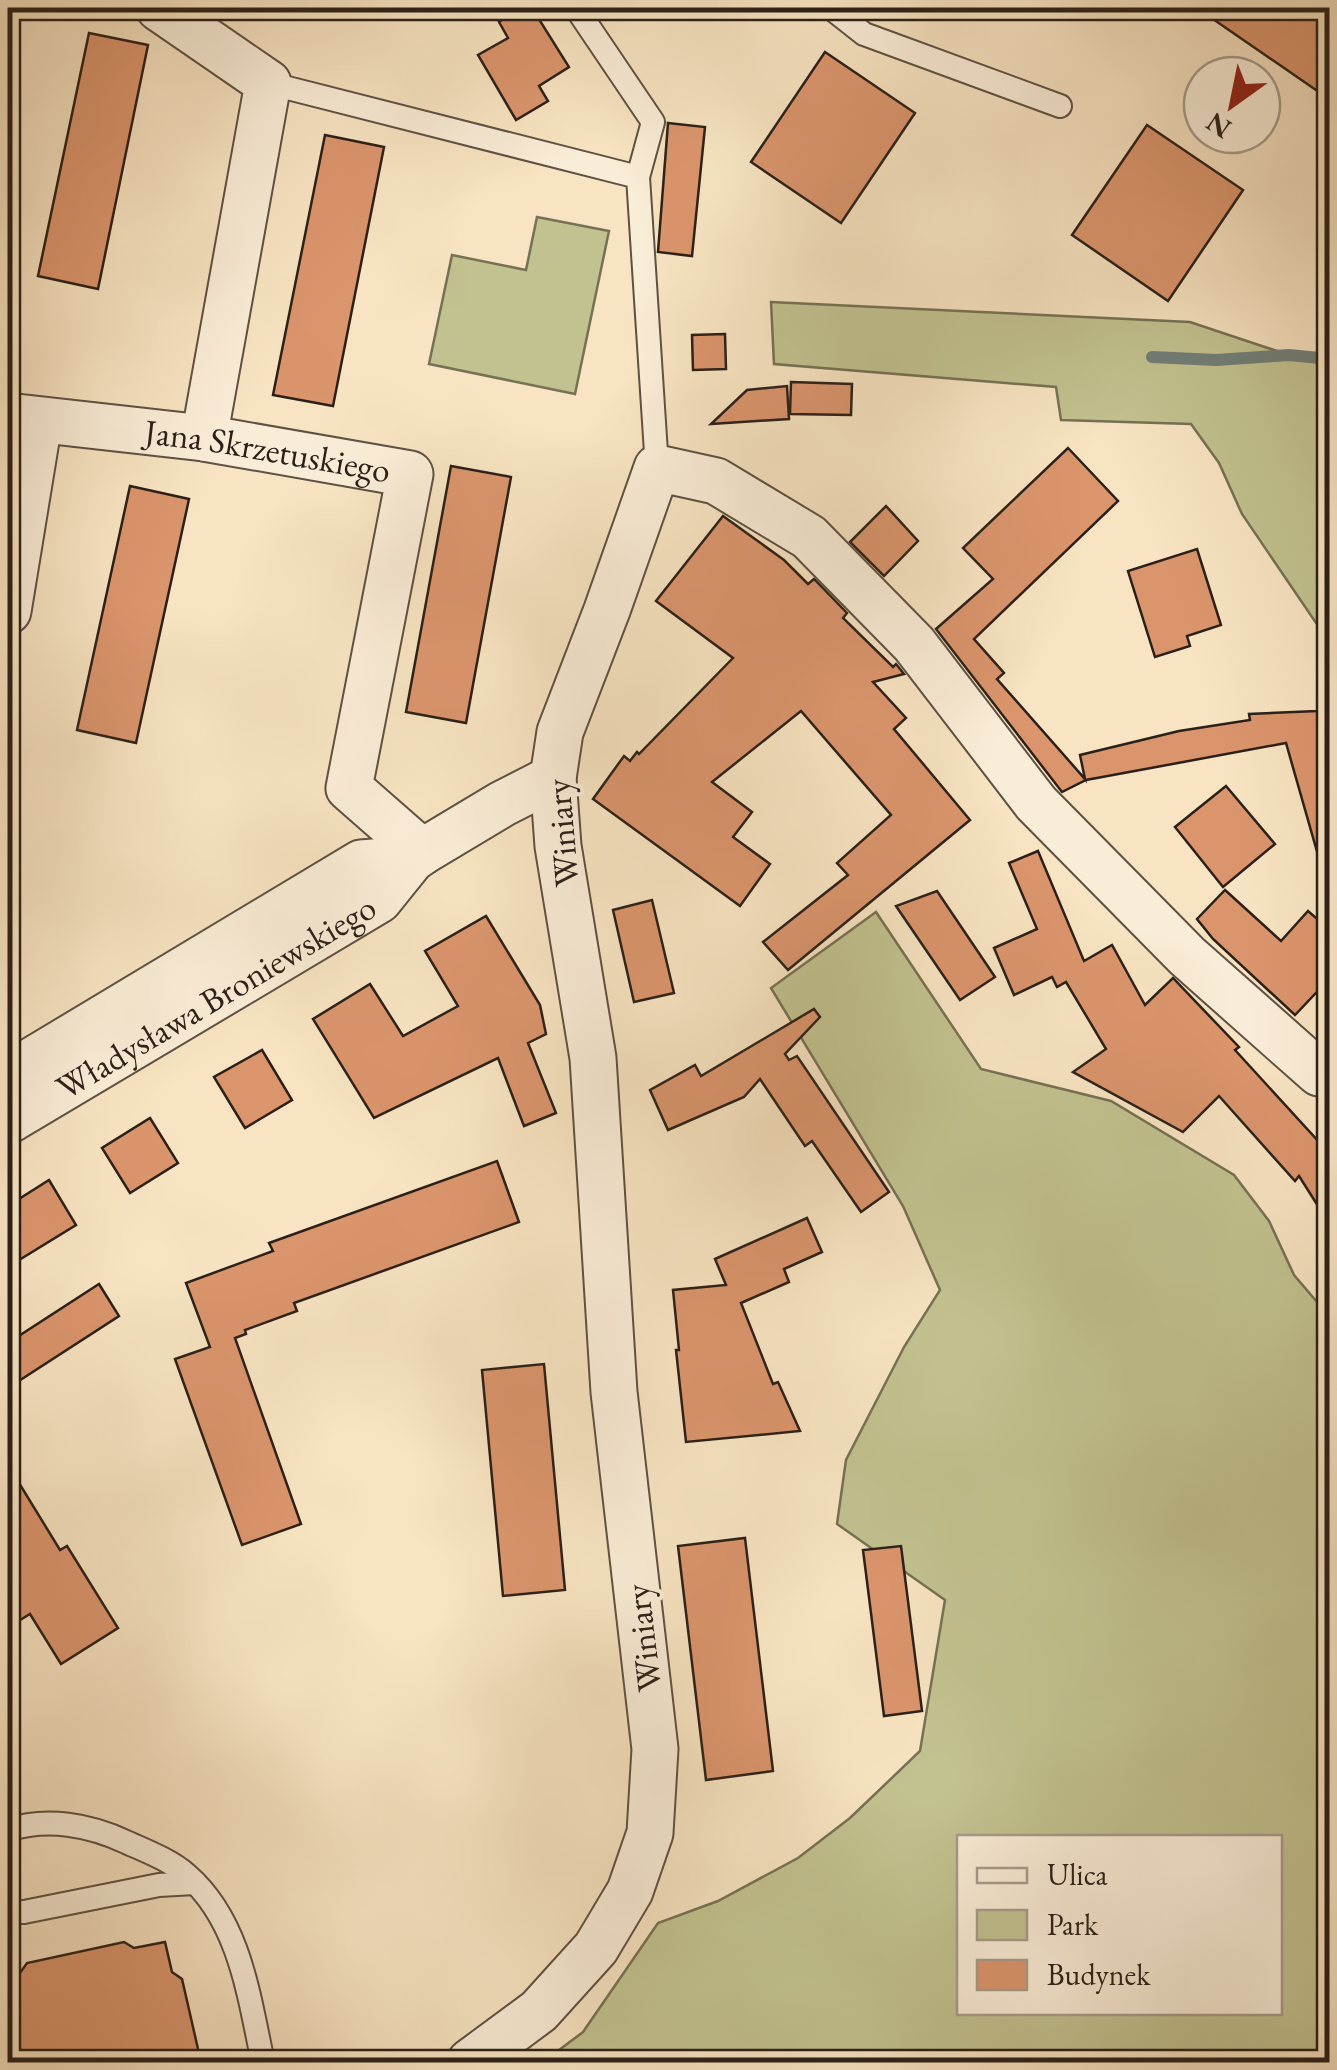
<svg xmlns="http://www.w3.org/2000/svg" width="1337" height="2070" font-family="'EB Garamond',serif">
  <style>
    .green { fill: #c2c290; stroke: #767154; stroke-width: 2.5; fill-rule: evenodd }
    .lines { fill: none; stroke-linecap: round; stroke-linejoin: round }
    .stream { stroke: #717f79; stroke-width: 12 }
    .building { fill: #db956d; stroke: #2b2019; stroke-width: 2.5 }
    .lane-casing { stroke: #5e5143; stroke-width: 26 }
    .street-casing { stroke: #5e5143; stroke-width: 49 }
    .lane { stroke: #faedd7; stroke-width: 22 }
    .street { stroke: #faedd7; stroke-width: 45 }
    .labels { text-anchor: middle; stroke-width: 8; stroke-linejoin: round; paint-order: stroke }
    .street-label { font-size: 35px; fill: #2b2019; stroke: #faedd7 }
  </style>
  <rect width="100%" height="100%" fill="#f8e4c2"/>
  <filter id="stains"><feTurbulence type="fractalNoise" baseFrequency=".002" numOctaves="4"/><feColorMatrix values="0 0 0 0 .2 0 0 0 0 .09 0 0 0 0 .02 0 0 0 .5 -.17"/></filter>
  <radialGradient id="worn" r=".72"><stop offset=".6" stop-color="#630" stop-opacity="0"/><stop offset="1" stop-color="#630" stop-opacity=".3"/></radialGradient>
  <!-- green -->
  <g class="green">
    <path d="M 537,217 L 609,231 L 575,394 L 429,364 L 452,255 L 526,270 Z"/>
    <path d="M 771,302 L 1190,322 L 1289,355 L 1329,359 L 1329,642 L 1242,514 L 1219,463 L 1191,424 L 1061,420 L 1056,387 L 774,364 Z"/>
    <path d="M 876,912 L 981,1069 L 1111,1101 L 1234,1175 L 1269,1221 L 1294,1275 L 1329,1316 L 1329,2062 L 543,2062 L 583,2032 L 658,1923 L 718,1901 L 798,1858 L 850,1818 L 920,1751 L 945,1600 L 837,1524 L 846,1460 L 904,1347 L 940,1290 L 903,1206 L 771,988 ZM 959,1838 L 1280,1838 L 1280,2012 L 959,2012 Z"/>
  </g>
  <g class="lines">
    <!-- stream -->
    <path class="stream" d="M 1152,357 L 1216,360 L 1289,355 L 1330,359"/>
  </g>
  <!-- building -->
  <g class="building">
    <path d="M 520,8 L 532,8 L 569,67 L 539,86 L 548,101 L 516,120 L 478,55 L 508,38 L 499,22 Z"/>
    <path d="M 1197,8 L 1330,8 L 1330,70 L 1316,90 Z"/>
    <path d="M 89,33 L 148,45 L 98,289 L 38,276 Z"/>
    <path d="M 825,52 L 915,113 L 841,223 L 751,162 Z"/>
    <path d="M 668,123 L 705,127 L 692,256 L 658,252 Z"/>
    <path d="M 1147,125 L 1243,190 L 1168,301 L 1072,235 Z"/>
    <path d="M 325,135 L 384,147 L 333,406 L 273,395 Z"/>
    <path d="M 725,334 L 726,369 L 693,370 L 692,335 Z"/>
    <path d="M 791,382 L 852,384 L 851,415 L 790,414 Z"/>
    <path d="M 787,386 L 789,419 L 711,424 L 747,390 Z"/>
    <path d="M 1068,448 L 1118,501 L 974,639 L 1004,673 L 997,679 L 1085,779 L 1080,755 L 1179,731 L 1250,720 L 1249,714 L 1317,711 L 1330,701 L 1330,860 L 1320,862 L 1286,743 L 1086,780 L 1062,792 L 936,629 L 993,579 L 963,548 Z"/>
    <path d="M 451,466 L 511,477 L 466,723 L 406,712 Z"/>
    <path d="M 130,486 L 189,499 L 136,743 L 77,730 Z"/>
    <path d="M 886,506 L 918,541 L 884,576 L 850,542 Z"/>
    <path d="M 723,516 L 784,560 L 808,584 L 814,579 L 847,613 L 843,618 L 893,667 L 896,664 L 904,674 L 873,682 L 906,718 L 894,729 L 970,820 L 788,970 L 763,942 L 848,875 L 837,863 L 891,815 L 801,711 L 712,782 L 752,812 L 733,837 L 770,864 L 740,906 L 593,799 L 624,756 L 630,761 L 637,752 L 639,754 L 733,658 L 656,601 Z"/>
    <path d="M 1197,549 L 1221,625 L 1187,636 L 1190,646 L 1155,657 L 1128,571 Z"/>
    <path d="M 1226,786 L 1275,844 L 1223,887 L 1175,827 Z"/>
    <path d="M 1038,851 L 1084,961 L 1112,945 L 1145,1005 L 1173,978 L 1239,1047 L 1235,1050 L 1330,1154 L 1330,1225 L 1299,1176 L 1295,1181 L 1219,1096 L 1183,1132 L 1073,1072 L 1106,1049 L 1066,982 L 1057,987 L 1052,977 L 1014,995 L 994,948 L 1037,929 L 1009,863 Z"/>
    <path d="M 1225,890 L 1281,941 L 1308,911 L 1330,930 L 1330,978 L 1295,1015 L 1213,939 L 1197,919 Z"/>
    <path d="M 937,891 L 995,977 L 960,1000 L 896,906 Z"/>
    <path d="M 652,900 L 674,993 L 634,1002 L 613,910 Z"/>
    <path d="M 486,916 L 540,1005 L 546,1034 L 528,1043 L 556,1113 L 524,1126 L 498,1058 L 374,1118 L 313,1019 L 370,984 L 403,1036 L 458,1006 L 425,951 Z"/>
    <path d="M 814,1009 L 820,1017 L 785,1054 L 789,1060 L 797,1056 L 889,1192 L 861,1212 L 812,1141 L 805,1146 L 760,1079 L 744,1097 L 668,1130 L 650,1090 L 695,1065 L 701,1076 Z"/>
    <path d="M 262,1050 L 292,1100 L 245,1128 L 214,1077 Z"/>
    <path d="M 150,1118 L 178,1163 L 130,1193 L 102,1148 Z"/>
    <path d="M 497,1161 L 519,1222 L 294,1303 L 297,1311 L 245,1330 L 246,1334 L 235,1338 L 301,1524 L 242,1545 L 175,1359 L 210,1347 L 186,1283 L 273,1251 L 269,1243 Z"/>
    <path d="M 49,1180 L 76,1225 L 19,1260 L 8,1241 L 8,1206 Z"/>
    <path d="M 807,1218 L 822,1252 L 784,1269 L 789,1282 L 741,1303 L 773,1384 L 778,1382 L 800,1431 L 686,1442 L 676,1350 L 679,1350 L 673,1290 L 726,1285 L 715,1259 Z"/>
    <path d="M 99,1284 L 119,1316 L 8,1388 L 8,1343 Z"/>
    <path d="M 544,1364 L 565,1590 L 503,1596 L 482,1370 Z"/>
    <path d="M 8,1465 L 60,1550 L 67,1546 L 118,1628 L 61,1664 L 30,1614 L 20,1620 L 8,1600 Z"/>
    <path d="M 745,1538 L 773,1771 L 706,1780 L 678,1546 Z"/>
    <path d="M 901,1546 L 922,1711 L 884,1716 L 863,1550 Z"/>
    <path d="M 124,1942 L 134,1948 L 165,1942 L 172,1972 L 182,1979 L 201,2062 L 8,2062 L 8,1976 L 20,1973 L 27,1963 Z"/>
  </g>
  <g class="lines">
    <defs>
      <g id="lane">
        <path d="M 576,8 L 653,122 L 638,177"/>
        <path d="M 831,8 L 864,34 L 1060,106"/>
        <path d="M 268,83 L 638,177 L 657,468"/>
        <path d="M 8,1830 C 47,1817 90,1825 126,1842 C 146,1851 170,1860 187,1875 C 240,1921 249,1997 263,2062"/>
        <path d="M 8,1912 L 24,1912 L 159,1885 L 195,1883"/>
      </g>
      <g id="street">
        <path d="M 159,8 L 268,83 L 204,438"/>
        <path id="s1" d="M 8,416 L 204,438 L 410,474 L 349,788 L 422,852"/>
        <path d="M 8,611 L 39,422"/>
        <path d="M 8,1075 L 361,863 L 412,859"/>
        <path id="s2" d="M 8,1121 L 379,900 L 412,859 L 422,852 L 502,804 L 553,778"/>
        <path d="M 470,2062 L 539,2011 L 596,1948 L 630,1891 L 650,1833 L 655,1749 L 614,1392 L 593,1058 L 558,846 L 553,778 L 560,732 L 607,610 L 657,468 L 716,481 L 809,537 L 914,644 L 1036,803 L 1187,956 L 1319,1073 L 1330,1074"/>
      </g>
    </defs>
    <!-- lane casing -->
    <use href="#lane" class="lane-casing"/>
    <!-- street casing -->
    <use href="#street" class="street-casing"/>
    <!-- lane -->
    <use href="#lane" class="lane"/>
    <!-- street -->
    <use href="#street" class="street"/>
  </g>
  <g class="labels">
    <!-- street labels -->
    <g class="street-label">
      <text dy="12" stroke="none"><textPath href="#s1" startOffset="262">Jana Skrzetuskiego</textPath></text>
      <text transform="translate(562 833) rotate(-95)" y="12">Winiary</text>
      <text dy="12" stroke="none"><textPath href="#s2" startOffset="242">Władysława Broniewskiego</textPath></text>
      <text transform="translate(643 1638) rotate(-97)" y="12">Winiary</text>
    </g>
  </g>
  <!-- margin -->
  <rect width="1337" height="2070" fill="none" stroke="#f8e4c2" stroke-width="40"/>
  <rect x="10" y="10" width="1317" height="2050" fill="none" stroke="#2b2019" stroke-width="5"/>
  <rect x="20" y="20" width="1297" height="2030" fill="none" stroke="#2b2019" stroke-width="2.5"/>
  <!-- legend -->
  <rect x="957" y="1835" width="325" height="180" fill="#faedd7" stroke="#a79b8b" stroke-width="2.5"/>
  <rect x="977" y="1868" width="50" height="15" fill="#faedd7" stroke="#a79b8b" stroke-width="2.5"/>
  <text x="1047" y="1885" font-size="30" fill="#2b2019">Ulica</text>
  <rect x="977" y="1910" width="50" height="30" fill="#c2c290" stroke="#a79b8b" stroke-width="2.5"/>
  <text x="1047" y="1935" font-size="30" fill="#2b2019">Park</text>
  <rect x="977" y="1960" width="50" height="30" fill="#db956d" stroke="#a79b8b" stroke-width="2.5"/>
  <text x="1047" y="1985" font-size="30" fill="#2b2019">Budynek</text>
  <!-- north arrow -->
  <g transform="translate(1232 105) rotate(213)"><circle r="48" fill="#faedd7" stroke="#a79b8b" stroke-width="2.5"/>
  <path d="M0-8L18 38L0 25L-18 38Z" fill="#8f2418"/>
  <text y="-15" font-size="28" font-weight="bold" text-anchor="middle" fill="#2b2019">N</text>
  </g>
  <rect width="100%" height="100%" filter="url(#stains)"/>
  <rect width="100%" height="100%" fill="url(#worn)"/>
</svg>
